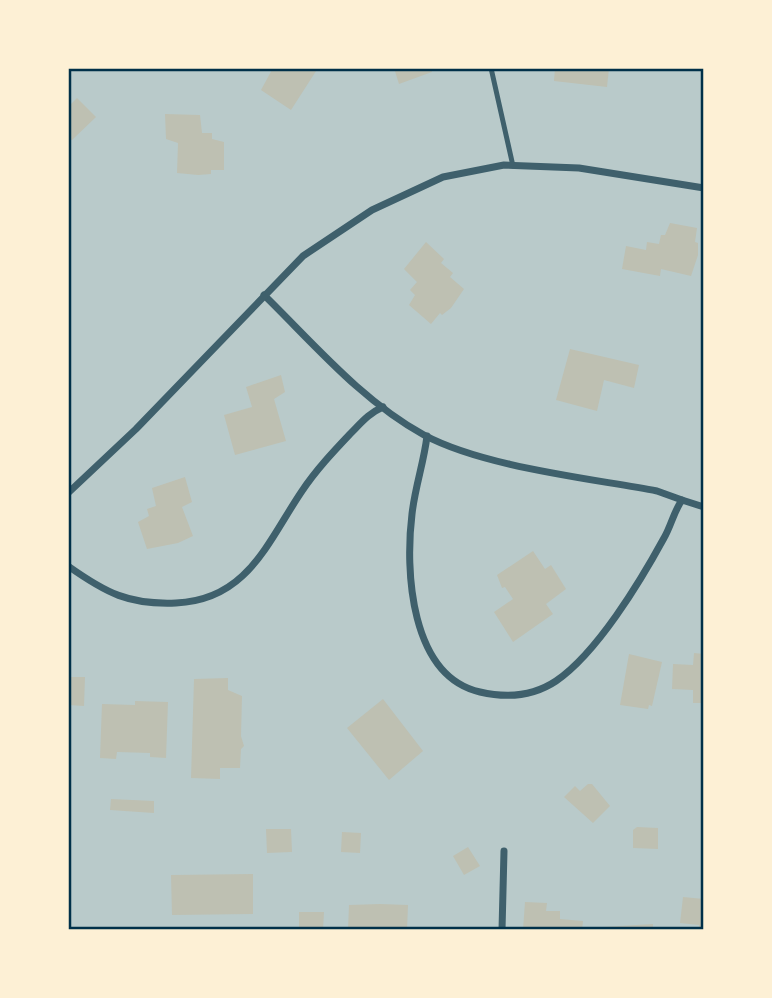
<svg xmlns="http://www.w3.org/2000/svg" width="772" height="998" font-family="Overpass,sans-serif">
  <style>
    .green { fill: #b9caca }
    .building { fill: #bec0b2 }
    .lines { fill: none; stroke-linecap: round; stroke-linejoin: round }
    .service { stroke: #3f606c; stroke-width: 5 }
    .minor { stroke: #3f606c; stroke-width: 7 }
    .neatline { fill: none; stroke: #003049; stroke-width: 2.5 }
  </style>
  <rect width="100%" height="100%" fill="#fdf0d5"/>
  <!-- green -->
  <rect class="green" x="68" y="68" width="636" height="862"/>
  <!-- building -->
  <g class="building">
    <path d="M 273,68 L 318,68 L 291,110 L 261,90 Z"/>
    <path d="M 394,68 L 431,68 L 432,72 L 399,84 Z"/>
    <path d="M 555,68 L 609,68 L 607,87 L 554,81 Z"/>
    <path d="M 77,98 L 96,117 L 72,140 L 68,140 L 68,107 Z"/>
    <path d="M 165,114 L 200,115 L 202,133 L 212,133 L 212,139 L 224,142 L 224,170 L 211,170 L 211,174 L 198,175 L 177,173 L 178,143 L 166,139 Z"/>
    <path d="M 670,223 L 697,228 L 695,242 L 698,243 L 698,255 L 691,276 L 661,269 L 660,276 L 622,269 L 626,246 L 646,250 L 647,242 L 659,244 L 661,235 L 665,235 Z"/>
    <path d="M 426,242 L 444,259 L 441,263 L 453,273 L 450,277 L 464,289 L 451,308 L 442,315 L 440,313 L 431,324 L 409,305 L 415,295 L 410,290 L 417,282 L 404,269 Z"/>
    <path d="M 570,349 L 639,365 L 634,388 L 604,380 L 597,411 L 556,400 Z"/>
    <path d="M 281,375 L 285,392 L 274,399 L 286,441 L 235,455 L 224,415 L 252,407 L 246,387 Z"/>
    <path d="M 185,477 L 192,502 L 182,507 L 193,536 L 178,543 L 147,549 L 138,522 L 149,516 L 147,509 L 156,506 L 152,488 Z"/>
    <path d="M 533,551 L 545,569 L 551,565 L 566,589 L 546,604 L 553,614 L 513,642 L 494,612 L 513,599 L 505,587 L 502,588 L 497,575 Z"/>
    <path d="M 694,653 L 704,654 L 704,703 L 693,703 L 693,690 L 672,689 L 673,664 L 693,665 Z"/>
    <path d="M 629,654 L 662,662 L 652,706 L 649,705 L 648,709 L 620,705 Z"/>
    <path d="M 68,677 L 85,677 L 84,706 L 68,705 Z"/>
    <path d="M 228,678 L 228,690 L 242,696 L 241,736 L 244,746 L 241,749 L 240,768 L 220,768 L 220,779 L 191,778 L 194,679 Z"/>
    <path d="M 383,699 L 423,751 L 389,780 L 347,728 Z"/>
    <path d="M 135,701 L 168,702 L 166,758 L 150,757 L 150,753 L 117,752 L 116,759 L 100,758 L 102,704 L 135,705 Z"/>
    <path d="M 588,784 L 592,784 L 610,806 L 593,823 L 564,797 L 575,786 L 580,791 Z"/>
    <path d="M 111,799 L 154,801 L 154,813 L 110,810 Z"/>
    <path d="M 637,827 L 658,828 L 658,849 L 633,848 L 633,830 Z"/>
    <path d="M 266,829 L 291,829 L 292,852 L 267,853 Z"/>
    <path d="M 342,832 L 361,833 L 360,853 L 341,852 Z"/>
    <path d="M 468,847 L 480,866 L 464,875 L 453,856 Z"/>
    <path d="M 253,874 L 253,914 L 172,915 L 171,875 Z"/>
    <path d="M 683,897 L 704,899 L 704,930 L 699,930 L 699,925 L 680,923 Z"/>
    <path d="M 525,902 L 547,903 L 546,911 L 560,911 L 560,919 L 583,921 L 582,930 L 523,930 Z"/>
    <path d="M 380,904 L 408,905 L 407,930 L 348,930 L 349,905 Z"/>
    <path d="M 299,912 L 324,912 L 323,930 L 299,930 Z"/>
    <path d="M 653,924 L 653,930 L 603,930 L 603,927 Z"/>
  </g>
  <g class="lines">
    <!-- service -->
    <path class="service" d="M 491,68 L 513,166"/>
    <!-- minor -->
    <g class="minor">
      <path d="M 264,295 C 314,344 362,401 424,435 C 484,467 588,478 657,491 L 682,500"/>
      <path d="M 427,436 C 424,462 415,487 412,514 C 405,570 410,676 480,692 C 506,698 532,697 556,681 C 597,653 640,582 664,538 C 671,526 674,511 682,500 L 704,507"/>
      <path d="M 68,493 L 136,429 L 303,256 L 372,210 L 443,177 L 504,165 L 579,168 L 704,188"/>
      <path d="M 68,566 C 106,593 129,605 176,603 C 248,600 268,541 302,491 C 316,470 333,452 350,434 C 361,423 369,413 383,407"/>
      <path d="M 502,930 L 504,851"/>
    </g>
  </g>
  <!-- border -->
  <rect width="772" height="998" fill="none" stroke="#fdf0d5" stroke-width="140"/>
  <rect x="70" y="70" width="632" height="858" class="neatline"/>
</svg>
